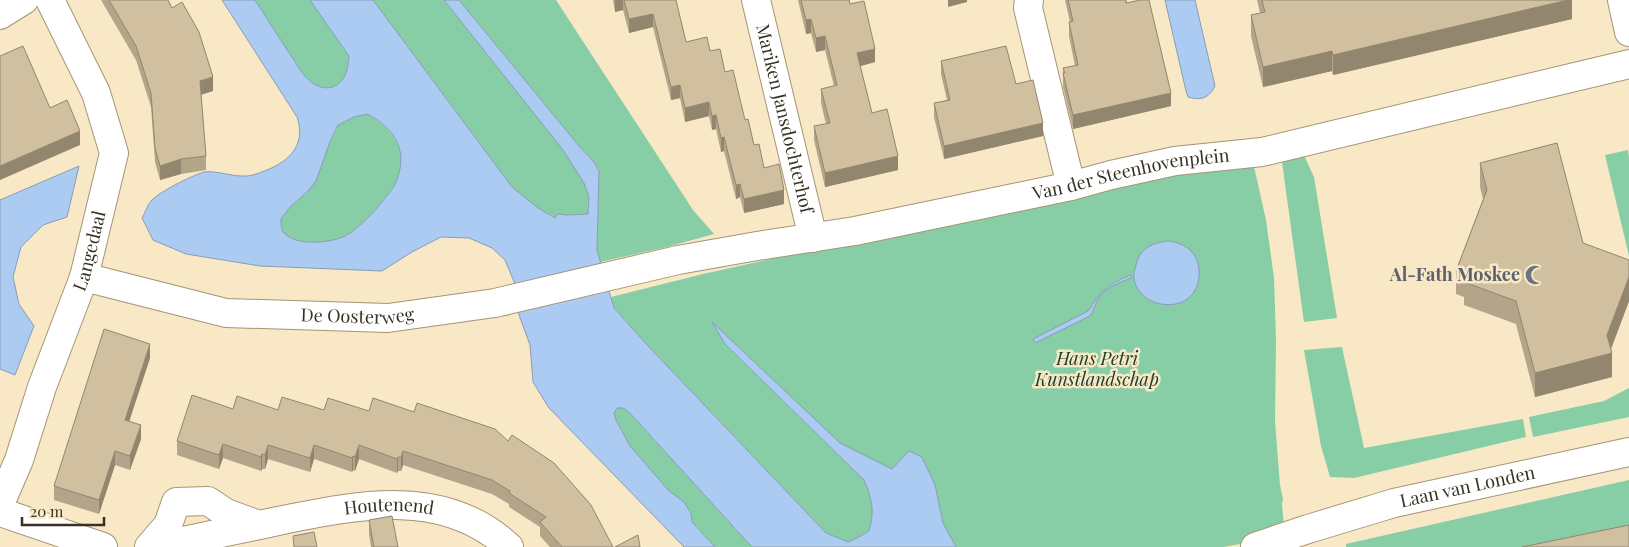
<svg xmlns="http://www.w3.org/2000/svg" width="1629" height="547" font-family="'Playfair Display',serif">
  <style>
    .green { fill: #87cea7 }
    .water { fill: #abcbf2; stroke: #889db4; fill-rule: evenodd }
    .lines { fill: none; stroke-linecap: round; stroke-linejoin: round }
    .minor-casing { stroke: #a49575; stroke-width: 30 }
    .minor { stroke: #fff; stroke-width: 28 }
    .wall { fill: #b3a589 }
    .shaded-wall { fill: #92866f }
    .building { fill: #d0c09f; stroke: #92866f }
    .labels { text-anchor: middle; stroke-width: 5; stroke-linejoin: round; paint-order: stroke }
    .street-label { font-size: 18px; fill: #373124; stroke: #f8e8c6 }
    .worship-label { font-size: 18px; font-weight: bold; fill: #5b616d; stroke: #f8e8c6; text-anchor: end }
    .park-label { font-size: 18px; font-style: italic; fill: #1b402d; stroke: #f8e8c6 }
  </style>
  <rect width="100%" height="100%" fill="#f8e8c6"/>
  <!-- green -->
  <g class="green">
    <path d="M 255,0 L 310,0 L 349,56 C 348,67 347,80 335,86 C 327,90 317,87 310,81 C 302,75 297,64 291,56 C 279,37 267,19 255,0 Z"/>
    <path d="M 373,0 L 444,0 L 563,150 L 584,183 L 589,197 L 588,214 L 566,215 L 558,214 L 556,218 L 538,208 L 512,187 Z"/>
    <path d="M 459,0 L 556,0 L 693,210 L 714,234 L 667,247 L 600,262 L 597,250 L 599,170 L 594,162 L 579,146 Z"/>
    <path d="M 367,114 C 396,129 414,159 392,189 C 388,195 382,201 378,207 C 370,216 355,232 343,237 C 329,243 291,247 282,230 C 281,227 281,222 281,219 L 290,207 L 308,191 L 338,125 L 354,117 Z"/>
    <path d="M 1628,150 L 1629,158 L 1629,256 L 1605,155 Z"/>
    <path d="M 1302,151 L 1314,177 L 1337,318 L 1304,322 L 1281,155 Z"/>
    <path d="M 1253,162 L 1266,220 L 1274,278 L 1276,339 L 1275,421 L 1280,485 L 1283,499 L 1282,504 L 1284,528 L 1240,544 L 1223,547 L 956,547 L 943,523 L 938,499 L 834,443 L 810,415 L 714,324 L 725,344 L 864,480 C 872,499 875,510 869,531 L 857,538 L 848,542 L 826,533 L 649,347 L 614,308 L 611,297 L 703,274 L 1183,168 Z"/>
    <path d="M 1342,347 L 1364,448 L 1523,419 L 1526,437 L 1354,478 L 1330,477 L 1321,446 L 1304,350 Z"/>
    <path d="M 1629,388 L 1629,417 L 1533,437 L 1529,417 L 1604,401 Z"/>
    <path d="M 617,408 L 623,408 L 629,412 L 752,547 L 715,547 L 692,522 L 691,513 L 684,502 L 669,492 L 630,446 L 616,420 L 614,413 Z"/>
    <path d="M 1629,480 L 1629,547 L 1346,547 L 1346,544 Z"/>
  </g>
  <!-- water -->
  <g class="water">
    <path d="M 222,0 L 255,0 C 267,19 279,37 291,56 C 297,64 302,75 310,81 C 317,87 327,90 335,86 C 347,80 348,67 349,56 L 310,0 L 373,0 L 512,187 L 538,208 L 555,218 L 558,214 L 567,215 L 588,214 L 589,197 L 584,183 L 563,150 L 444,0 L 459,0 L 579,146 L 594,162 L 599,171 L 597,250 L 614,308 L 649,347 L 826,533 L 848,542 L 857,538 L 869,531 C 875,511 872,499 864,480 L 725,344 L 712,322 L 840,443 L 892,469 L 909,451 L 922,457 L 935,485 L 943,523 L 956,547 L 752,547 L 629,412 L 623,408 L 617,408 L 614,413 L 616,420 L 630,446 L 669,491 L 684,502 L 691,513 L 692,522 L 715,547 L 684,547 L 549,408 L 533,382 L 530,345 L 519,315 L 515,284 L 505,260 L 492,248 L 469,238 L 441,237 L 412,252 L 382,271 L 260,266 L 186,254 L 153,240 L 142,218 C 145,213 147,206 151,201 C 157,193 193,175 204,172 C 215,170 233,177 246,176 C 253,176 261,172 267,170 C 291,160 306,144 297,117 ZM 367,114 C 397,129 410,154 394,186 C 390,193 383,200 378,207 C 370,216 355,232 343,237 C 329,243 291,247 282,230 C 281,227 281,222 281,219 L 290,207 L 308,191 L 316,181 L 331,139 L 338,125 L 354,117 Z"/>
    <path d="M 1165,0 L 1195,0 L 1215,86 C 1209,98 1201,101 1188,97 L 1186,91 Z"/>
    <path d="M 79,166 L 67,217 L 43,225 L 21,247 L 13,277 L 19,304 L 34,326 L 15,375 L 0,369 L 0,200 Z"/>
    <path d="M 1167,241 C 1186,242 1201,255 1199,276 C 1196,320 1130,309 1134,272 C 1135,269 1136,265 1137,261 C 1142,247 1154,243 1167,241 Z"/>
    <path d="M 1131,275 L 1131,278 C 1119,283 1103,288 1097,301 C 1094,306 1094,311 1090,316 L 1035,343 L 1033,339 L 1088,311 C 1092,307 1093,302 1097,298 C 1106,286 1118,280 1131,275 Z"/>
  </g>
  <g class="lines">
    <defs>
      <g id="minor">
        <path id="s1" d="M 756,0 L 813,238"/>
        <path d="M 1029,0 L 1028,8 L 1071,186"/>
        <path d="M 1622,0 L 1629,32"/>
        <path d="M 0,15 L 24,0"/>
        <path id="s2" d="M 84,277 L 226,313 L 388,318 L 495,303 L 678,260 L 757,246 L 855,231 L 1071,186 L 1111,175 L 1175,161 L 1262,152 L 1629,64"/>
        <path id="s3" d="M 0,504 L 19,460 L 42,387 L 84,277 L 114,153 L 96,93 L 50,0"/>
        <path d="M 0,512 L 103,547"/>
        <path d="M 149,547 L 168,525 L 176,502 L 208,501 L 226,513 L 259,525"/>
        <path id="s4" d="M 155,547 C 196,538 237,530 278,521 C 357,505 444,486 509,547"/>
        <path id="s5" d="M 1255,547 L 1308,529 L 1394,503 L 1629,452"/>
      </g>
    </defs>
    <!-- minor casing -->
    <use href="#minor" class="minor-casing"/>
    <!-- minor -->
    <use href="#minor" class="minor"/>
  </g>
  <!-- wall -->
  <g class="wall">
    <path d="M 101,0 L 168,0 L 213,91 L 201,95 L 206,156 L 206,170 L 181,174 L 160,180 L 155,162 L 151,107 L 136,60 Z"/>
    <path d="M 613,0 L 676,0 L 686,42 L 710,51 L 725,72 L 745,120 L 754,145 L 764,168 L 784,204 L 744,213 L 740,197 L 736,199 L 724,151 L 721,152 L 716,129 L 712,130 L 709,116 L 685,122 L 680,98 L 671,100 L 653,27 L 629,33 L 623,10 L 615,12 Z"/>
    <path d="M 798,0 L 849,0 L 850,4 L 875,62 L 860,66 L 872,113 L 898,170 L 825,187 L 814,140 L 814,126 L 826,124 L 821,103 L 821,89 L 834,86 L 825,50 L 816,52 L 811,33 L 806,34 Z"/>
    <path d="M 1065,0 L 1126,0 L 1171,106 L 1073,129 L 1063,87 L 1063,68 L 1075,66 L 1069,36 L 1069,22 L 1070,22 Z"/>
    <path d="M 1257,0 L 1572,0 L 1572,19 L 1333,75 L 1332,71 L 1263,87 L 1251,36 L 1251,15 L 1260,13 Z"/>
    <path d="M 941,61 L 1016,84 L 1043,136 L 944,159 L 934,117 L 934,103 L 947,100 L 941,74 Z"/>
    <path d="M 1480,163 L 1583,243 L 1629,260 L 1629,301 L 1611,349 L 1612,377 L 1535,397 L 1516,324 L 1464,305 L 1464,297 L 1456,294 L 1456,271 L 1483,199 L 1480,187 Z"/>
    <path d="M 150,358 L 129,421 L 141,439 L 130,470 L 115,465 L 99,514 L 54,500 L 54,486 Z"/>
    <path d="M 233,409 L 369,411 L 613,547 L 550,547 L 540,536 L 540,527 L 509,507 L 509,504 L 492,494 L 403,465 L 401,471 L 398,471 L 397,473 L 359,459 L 355,471 L 353,470 L 352,472 L 314,459 L 310,472 L 268,459 L 265,469 L 262,469 L 261,471 L 223,458 L 219,469 L 177,455 L 177,441 Z"/>
    <path d="M 369,520 L 398,547 L 371,547 L 369,534 Z"/>
  </g>
  <!-- shaded-wall -->
  <g class="shaded-wall">
    <path d="M 615,0 L 623,0 L 623,10 L 615,12 Z"/>
    <path d="M 948,0 L 967,0 L 967,2 L 948,7 Z"/>
    <path d="M 1568,0 L 1572,0 L 1572,19 L 1333,75 L 1333,55 Z"/>
    <path d="M 653,14 L 653,27 L 629,33 L 629,19 Z"/>
    <path d="M 811,19 L 811,33 L 806,34 L 806,20 Z"/>
    <path d="M 825,36 L 825,50 L 816,52 L 816,38 Z"/>
    <path d="M 875,49 L 875,62 L 857,67 L 857,53 Z"/>
    <path d="M 1332,51 L 1332,71 L 1263,87 L 1263,67 Z"/>
    <path d="M 213,77 L 213,91 L 200,95 L 200,81 Z"/>
    <path d="M 680,85 L 680,98 L 671,100 L 671,87 Z"/>
    <path d="M 1171,93 L 1171,106 L 1073,129 L 1073,115 Z"/>
    <path d="M 709,102 L 709,116 L 685,122 L 685,108 Z"/>
    <path d="M 716,115 L 716,129 L 712,130 L 712,116 Z"/>
    <path d="M 1043,123 L 1043,136 L 944,159 L 944,146 Z"/>
    <path d="M 80,131 L 80,145 L 0,180 L 0,166 Z"/>
    <path d="M 724,137 L 724,151 L 721,152 L 721,138 Z"/>
    <path d="M 898,156 L 898,170 L 825,187 L 825,173 Z"/>
    <path d="M 181,159 L 181,174 L 160,180 L 160,166 Z"/>
    <path d="M 740,184 L 740,197 L 736,199 L 736,185 Z"/>
    <path d="M 784,190 L 784,204 L 744,213 L 744,199 Z"/>
    <path d="M 1629,277 L 1629,301 L 1609,354 L 1612,353 L 1612,377 L 1535,397 L 1535,373 L 1607,335 Z"/>
    <path d="M 150,344 L 150,358 L 125,434 L 125,420 Z"/>
    <path d="M 141,425 L 141,439 L 130,470 L 130,456 Z"/>
    <path d="M 223,444 L 223,458 L 219,469 L 219,455 Z"/>
    <path d="M 268,445 L 268,459 L 265,469 L 265,455 Z"/>
    <path d="M 314,445 L 314,459 L 310,472 L 310,458 Z"/>
    <path d="M 359,445 L 359,459 L 355,471 L 355,457 Z"/>
    <path d="M 115,451 L 115,465 L 99,514 L 99,500 Z"/>
    <path d="M 403,451 L 403,465 L 401,471 L 401,457 Z"/>
    <path d="M 262,454 L 262,469 L 261,471 L 261,457 Z"/>
    <path d="M 353,456 L 353,470 L 352,472 L 352,458 Z"/>
    <path d="M 398,457 L 398,471 L 397,473 L 397,459 Z"/>
  </g>
  <!-- building -->
  <g class="building">
    <path d="M 109,0 L 168,0 L 172,8 L 182,2 L 199,32 L 213,77 L 200,81 L 206,156 L 181,159 L 160,166 L 155,148 L 151,93 L 136,46 Z"/>
    <path d="M 624,0 L 676,0 L 686,42 L 707,37 L 710,51 L 720,49 L 725,72 L 733,70 L 745,120 L 748,119 L 754,145 L 759,144 L 764,168 L 779,164 L 784,190 L 744,199 L 740,184 L 736,185 L 724,137 L 721,138 L 716,115 L 712,116 L 709,102 L 685,108 L 680,85 L 671,87 L 653,14 L 629,19 Z"/>
    <path d="M 801,0 L 849,0 L 850,4 L 864,1 L 875,49 L 857,53 L 872,113 L 887,109 L 898,156 L 825,173 L 814,126 L 830,123 L 821,89 L 837,85 L 825,36 L 816,38 L 811,19 L 806,20 Z"/>
    <path d="M 1068,0 L 1126,0 L 1126,3 L 1140,0 L 1149,0 L 1171,93 L 1073,115 L 1063,73 L 1065,73 L 1063,68 L 1078,65 L 1069,22 L 1073,21 Z"/>
    <path d="M 1262,0 L 1568,0 L 1333,55 L 1332,51 L 1263,67 L 1251,15 L 1265,12 Z"/>
    <path d="M 23,46 L 50,108 L 67,100 L 80,131 L 0,166 L 0,56 Z"/>
    <path d="M 1006,46 L 1016,84 L 1033,80 L 1043,123 L 944,146 L 934,103 L 950,100 L 941,61 Z"/>
    <path d="M 1557,143 L 1583,243 L 1629,260 L 1629,277 L 1607,335 L 1612,353 L 1535,373 L 1516,301 L 1464,282 L 1467,275 L 1456,271 L 1487,190 L 1480,163 Z"/>
    <path d="M 104,329 L 150,344 L 125,420 L 141,425 L 130,456 L 115,451 L 99,500 L 54,486 Z"/>
    <path d="M 192,395 L 233,409 L 237,396 L 278,410 L 282,397 L 324,410 L 328,398 L 369,411 L 373,398 L 414,412 L 417,403 L 495,429 L 508,441 L 512,435 L 554,463 L 591,505 L 613,547 L 562,547 L 540,522 L 546,517 L 509,493 L 510,491 L 492,480 L 403,451 L 401,457 L 398,457 L 397,459 L 359,445 L 355,457 L 353,456 L 352,458 L 314,445 L 310,458 L 268,445 L 265,455 L 262,454 L 261,457 L 223,444 L 219,455 L 177,441 Z"/>
    <path d="M 392,516 L 398,547 L 374,547 L 369,520 Z"/>
    <path d="M 1629,525 L 1629,547 L 1522,547 Z"/>
    <path d="M 314,532 L 317,547 L 294,547 L 293,536 Z"/>
    <path d="M 638,535 L 640,547 L 615,547 Z"/>
  </g>
  <!-- icons -->
  <defs>
    <symbol id="mosque-bare" viewBox="-9 -9 18 18"><path d="M3.5-4.9A6 6 0 1 0 3.5 4.9A5 5 0 1 1 3.5-4.9Z" fill="#6b7280" stroke="#f8e8c6" stroke-width="2.5" paint-order="stroke"/></symbol>
  </defs>
  <g fill-rule="evenodd">
    <use href="#mosque-bare" x="1521" y="261" width="28" height="28"/>
  </g>
  <g class="labels">
    <!-- street labels -->
    <g class="street-label">
      <text dy="6" stroke="none"><textPath href="#s1" startOffset="122">Mariken Jansdochterhof</textPath></text>
      <text dy="6" stroke="none"><textPath href="#s2" startOffset="1066">Van der Steenhovenplein</textPath></text>
      <text dy="6" stroke="none"><textPath href="#s3" startOffset="269">Langedaal</textPath></text>
      <text dy="6" stroke="none"><textPath href="#s2" startOffset="278">De Oosterweg</textPath></text>
      <text dy="6" stroke="none"><textPath href="#s5" startOffset="221">Laan van Londen</textPath></text>
      <text dy="6" stroke="none"><textPath href="#s4" startOffset="238">Houtenend</textPath></text>
    </g>
    <!-- worship labels -->
    <g class="worship-label">
      <text x="1520" y="281">Al-Fath Moskee</text>
    </g>
    <!-- park labels -->
    <g class="park-label">
      <text x="1097" y="365">Hans Petri<tspan x="1097" dy="21">Kunstlandschap</tspan></text>
    </g>
  </g>
  <!-- scale -->
  <path d="M22 517v8h82v-8" fill="none" stroke="#373124" stroke-width="2.5"/>
  <text x="30" y="517" font-size="15" fill="#373124" stroke="#f8e8c6" stroke-width="4" paint-order="stroke">20 m</text>
</svg>
